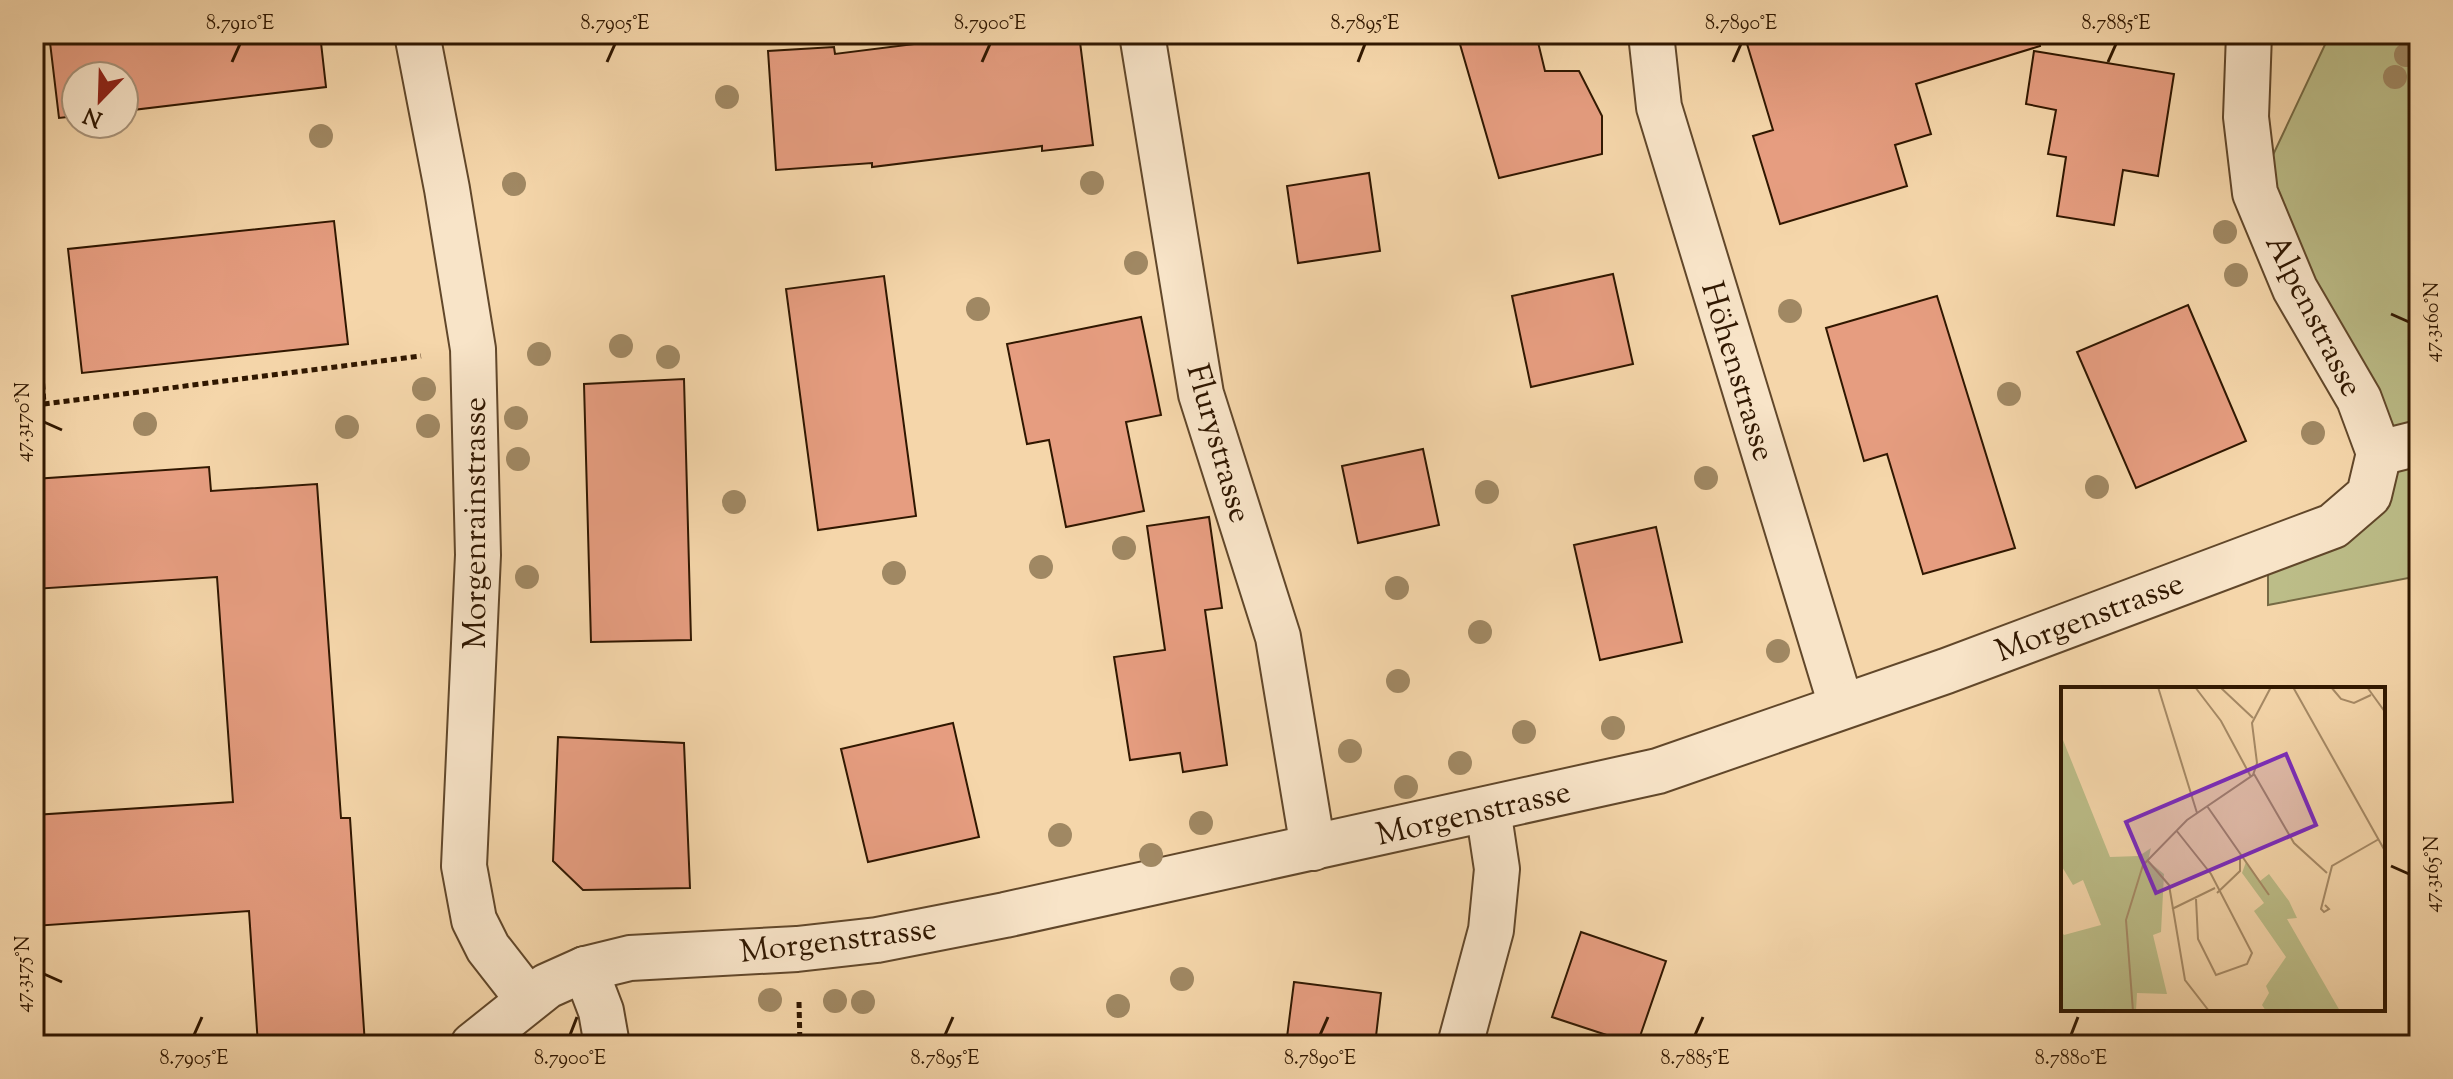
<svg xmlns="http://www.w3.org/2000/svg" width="2453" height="1079" font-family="'Sorts Mill Goudy',serif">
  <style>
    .green { fill: #bcbd88; stroke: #766a44; stroke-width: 2 }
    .building { fill: #e69d80; stroke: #301700; stroke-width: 2 }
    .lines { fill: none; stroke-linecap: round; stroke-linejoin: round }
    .street-casing { stroke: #61472a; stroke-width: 48 }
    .path { stroke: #301700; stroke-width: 5; stroke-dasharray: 6 4; stroke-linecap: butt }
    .street { stroke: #f8e4c8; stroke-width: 44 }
    .tree { fill: #a08863 }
    .ticks { fill: none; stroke: #301700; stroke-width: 3 }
    .labels { text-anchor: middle; stroke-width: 6; stroke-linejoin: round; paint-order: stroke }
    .street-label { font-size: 32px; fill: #301700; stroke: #f8e4c8 }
    .inset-road { fill: none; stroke: #a68a66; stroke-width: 2 }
    .view { fill: #7b2cbf; fill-opacity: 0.15; stroke: #7b2cbf; stroke-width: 4 }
    .inset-edge { fill: none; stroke: #301700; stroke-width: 4 }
    .neatline { fill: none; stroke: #301700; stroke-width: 3 }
    .ticks-label { font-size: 20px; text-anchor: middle; fill: #301700 }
  </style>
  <rect width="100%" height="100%" fill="#f5d6aa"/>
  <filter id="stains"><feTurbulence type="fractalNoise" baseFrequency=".0025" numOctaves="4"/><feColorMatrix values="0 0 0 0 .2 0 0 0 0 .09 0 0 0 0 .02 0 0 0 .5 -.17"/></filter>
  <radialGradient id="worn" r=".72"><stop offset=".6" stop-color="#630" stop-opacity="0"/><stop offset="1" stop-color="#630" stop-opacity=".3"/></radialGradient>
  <!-- green -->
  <path class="green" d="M 2330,34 L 2419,34 L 2419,576 L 2268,605 L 2268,548 L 2333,526 L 2379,453 L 2255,193 Z"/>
  <!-- building -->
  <g class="building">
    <path d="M 49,34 L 320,34 L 326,87 L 124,111 L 124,76 L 76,76 L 76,116 L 59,118 Z"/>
    <path d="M 994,34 L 1079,34 L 1093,145 L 1042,151 L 1042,146 L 872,167 L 872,163 L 776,170 L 768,51 L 834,47 L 835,54 Z"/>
    <path d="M 1457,34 L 1536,34 L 1545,71 L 1579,71 L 1602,116 L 1602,154 L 1499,178 Z"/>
    <path d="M 1744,34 L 2038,34 L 2040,46 L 1916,84 L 1931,134 L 1895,145 L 1907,186 L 1780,224 L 1753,136 L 1773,130 Z"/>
    <path d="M 2034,51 L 2174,74 L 2158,176 L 2123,170 L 2114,225 L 2057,216 L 2066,157 L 2048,154 L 2056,110 L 2026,104 Z"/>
    <path d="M 1369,173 L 1380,251 L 1298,263 L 1287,186 Z"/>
    <path d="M 334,221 L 348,344 L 82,373 L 68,249 Z"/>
    <path d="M 1613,274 L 1633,364 L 1531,387 L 1512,296 Z"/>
    <path d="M 884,276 L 916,516 L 818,530 L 786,289 Z"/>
    <path d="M 1937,296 L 2015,548 L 1923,574 L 1887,454 L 1864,461 L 1826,328 Z"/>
    <path d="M 2188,305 L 2246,441 L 2136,488 L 2077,352 Z"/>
    <path d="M 1141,317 L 1161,415 L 1126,422 L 1144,511 L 1066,527 L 1049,440 L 1027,444 L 1007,344 Z"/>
    <path d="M 684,379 L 691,640 L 591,642 L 584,384 Z"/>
    <path d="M 1423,449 L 1439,525 L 1358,543 L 1342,466 Z"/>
    <path d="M 209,467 L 211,491 L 317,484 L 341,818 L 350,818 L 365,1045 L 258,1045 L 249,911 L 34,926 L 34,815 L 233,802 L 217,577 L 34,589 L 34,479 Z"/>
    <path d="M 1209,517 L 1222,608 L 1205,610 L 1227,765 L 1183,772 L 1180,753 L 1130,760 L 1114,657 L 1165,650 L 1147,526 Z"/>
    <path d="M 1656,527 L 1682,642 L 1600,660 L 1574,545 Z"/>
    <path d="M 953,723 L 979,837 L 868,862 L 841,749 Z"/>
    <path d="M 558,737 L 684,743 L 690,888 L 583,890 L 553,861 Z"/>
    <path d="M 1581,932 L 1666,961 L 1637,1045 L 1552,1017 Z"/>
    <path d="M 1294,982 L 1381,993 L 1375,1045 L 1286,1045 Z"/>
  </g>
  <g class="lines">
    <defs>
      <g id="street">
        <path d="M 417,34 L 447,189 L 473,349 L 478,555 L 464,866 L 474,920 L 488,948 L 527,998"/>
        <path d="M 1142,34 L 1201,394 L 1278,637 L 1313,848"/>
        <path d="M 1651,34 L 1659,107 L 1841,705"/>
        <path d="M 2249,34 L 2246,117 L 2255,193 L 2295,289 L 2359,399 L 2379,453"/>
        <path d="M 2379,453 L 2419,443"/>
        <path d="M 585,969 L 601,1011 L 607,1045"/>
        <path d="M 473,1045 L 547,986 L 585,969 L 630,958 L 797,949 L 877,940 L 1005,915 L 1658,771 L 1946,671 L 2333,526 L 2369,495 L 2379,453"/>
        <path d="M 1460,1045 L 1491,930 L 1497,869 L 1488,809"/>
      </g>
    </defs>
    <!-- street casing -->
    <use href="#street" class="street-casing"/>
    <!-- path -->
    <g class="path">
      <path d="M 34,254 L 44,404 L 421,356"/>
      <path d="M 799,1002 L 800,1045"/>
    </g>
    <!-- street -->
    <use href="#street" class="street"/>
  </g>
  <!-- trees -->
  <g class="tree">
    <circle cx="2406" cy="55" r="12"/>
    <circle cx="2395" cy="77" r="12"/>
    <circle cx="727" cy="97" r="12"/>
    <circle cx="321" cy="136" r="12"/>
    <circle cx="1092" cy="183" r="12"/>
    <circle cx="514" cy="184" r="12"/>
    <circle cx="2225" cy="232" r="12"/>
    <circle cx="1136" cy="263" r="12"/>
    <circle cx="2236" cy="275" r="12"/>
    <circle cx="978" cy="309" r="12"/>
    <circle cx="1790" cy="311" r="12"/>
    <circle cx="621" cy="346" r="12"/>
    <circle cx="539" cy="354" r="12"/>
    <circle cx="668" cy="357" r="12"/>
    <circle cx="424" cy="389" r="12"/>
    <circle cx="2009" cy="394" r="12"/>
    <circle cx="516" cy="418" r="12"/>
    <circle cx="145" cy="424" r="12"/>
    <circle cx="428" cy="426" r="12"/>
    <circle cx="347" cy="427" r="12"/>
    <circle cx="2313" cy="433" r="12"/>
    <circle cx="518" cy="459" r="12"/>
    <circle cx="1706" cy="478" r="12"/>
    <circle cx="2097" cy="487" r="12"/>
    <circle cx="1487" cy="492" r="12"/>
    <circle cx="734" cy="502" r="12"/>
    <circle cx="1124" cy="548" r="12"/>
    <circle cx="1041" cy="567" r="12"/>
    <circle cx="894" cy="573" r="12"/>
    <circle cx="527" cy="577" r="12"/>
    <circle cx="1397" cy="588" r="12"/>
    <circle cx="1480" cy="632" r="12"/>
    <circle cx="1778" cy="651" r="12"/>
    <circle cx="1398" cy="681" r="12"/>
    <circle cx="1613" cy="728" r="12"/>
    <circle cx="1524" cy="732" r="12"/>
    <circle cx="1350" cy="751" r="12"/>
    <circle cx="1460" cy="763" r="12"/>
    <circle cx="1406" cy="787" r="12"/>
    <circle cx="1201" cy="823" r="12"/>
    <circle cx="1060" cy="835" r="12"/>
    <circle cx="1151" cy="855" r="12"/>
    <circle cx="1182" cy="979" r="12"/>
    <circle cx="770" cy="1000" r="12"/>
    <circle cx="835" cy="1001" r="12"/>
    <circle cx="863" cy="1002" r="12"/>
    <circle cx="1118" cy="1006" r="12"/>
  </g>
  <!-- ticks -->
  <path class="ticks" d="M 232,62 L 240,44M 607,62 L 615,44M 982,62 L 990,44M 1358,62 L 1365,44M 1733,62 L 1741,44M 2108,62 L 2116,44M 2391,314 L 2409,322M 44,422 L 62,430M 2391,866 L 2409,874M 44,974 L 62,982M 194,1035 L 202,1017M 570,1035 L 577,1017M 945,1035 L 953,1017M 1320,1035 L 1328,1017M 1695,1035 L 1703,1017M 2071,1035 L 2078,1017"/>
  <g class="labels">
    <!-- street labels -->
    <g class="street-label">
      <text transform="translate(2315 315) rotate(63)" y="11">Alpenstrasse</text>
      <text transform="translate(1739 371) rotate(73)" y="11">Höhenstrasse</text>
      <text transform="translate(1220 443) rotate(74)" y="11">Flurystrasse</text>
      <text transform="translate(474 523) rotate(-90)" y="11">Morgenrainstrasse</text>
      <text transform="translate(2089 616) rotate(-21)" y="11">Morgenstrasse</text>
      <text transform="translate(1473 812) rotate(-13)" y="11">Morgenstrasse</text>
      <text transform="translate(838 939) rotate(-7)" y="11">Morgenstrasse</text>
    </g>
  </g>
  <!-- overview -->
  <g transform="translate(2061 687)">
    <rect width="324" height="324" fill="#f5d6aa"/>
    <path d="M 0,48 L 49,170 L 78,169 L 90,161 L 87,174 L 103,187 L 100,245 L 92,248 L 106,307 L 76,306 L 75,324 L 0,324 L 0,244 L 3,248 L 40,238 L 22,193 L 12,198 L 0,178 ZM 185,175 L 199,194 L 208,187 L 228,214 L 236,231 L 226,232 L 279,324 L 205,324 L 201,318 L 208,306 L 205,299 L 225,270 L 193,224 L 203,216 L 181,186 Z" fill="#bcbd88"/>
    <path class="inset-road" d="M 97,0 L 136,126M 134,0 L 160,34 L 190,90M 159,0 L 192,31M 232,0 L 324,164M 270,0 L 280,12 L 293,16 L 310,8M 306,0 L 324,25M 193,87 L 233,156 L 266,186M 146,119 L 208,208M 115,143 L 150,187 L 191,266 L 186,277 L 155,288 L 137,252 L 135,212M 87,174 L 108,198 L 124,293 L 148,324M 156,206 L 179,184 L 179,171M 264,218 L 268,222 L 263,225 L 260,222 L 271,179 L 318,152M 111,222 L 154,201M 72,324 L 65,233 L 82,178 L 126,133 L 192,88 L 196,76 L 191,36 L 210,0"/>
    <path class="view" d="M 225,67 L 255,138 L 95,206 L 65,135 Z"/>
    <rect width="324" height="324" class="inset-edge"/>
  </g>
  <!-- margin -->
  <rect width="2453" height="1079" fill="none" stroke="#f5d6aa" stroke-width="88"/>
  <!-- north arrow -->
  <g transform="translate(100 100) rotate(203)"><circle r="38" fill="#f8e4c8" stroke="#a89278" stroke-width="2"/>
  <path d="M0-6L14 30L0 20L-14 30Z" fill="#8f2418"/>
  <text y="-12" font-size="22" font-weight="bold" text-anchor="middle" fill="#301700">N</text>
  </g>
  <rect x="44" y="44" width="2365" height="991" class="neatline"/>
  <g class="ticks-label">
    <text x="240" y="29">8.7910°E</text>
    <text x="615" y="29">8.7905°E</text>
    <text x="990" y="29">8.7900°E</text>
    <text x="1365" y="29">8.7895°E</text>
    <text x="1741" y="29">8.7890°E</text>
    <text x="2116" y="29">8.7885°E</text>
    <text transform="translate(2431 322) rotate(-90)" y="7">47.3160°N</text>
    <text transform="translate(22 422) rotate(-90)" y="7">47.3170°N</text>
    <text transform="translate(2431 874) rotate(-90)" y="7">47.3165°N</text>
    <text transform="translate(22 974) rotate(-90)" y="7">47.3175°N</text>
    <text x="194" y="1064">8.7905°E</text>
    <text x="570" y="1064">8.7900°E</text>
    <text x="945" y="1064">8.7895°E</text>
    <text x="1320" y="1064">8.7890°E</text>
    <text x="1695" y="1064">8.7885°E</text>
    <text x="2071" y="1064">8.7880°E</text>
  </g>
  <rect width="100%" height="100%" filter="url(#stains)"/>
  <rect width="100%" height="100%" fill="url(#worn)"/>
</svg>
